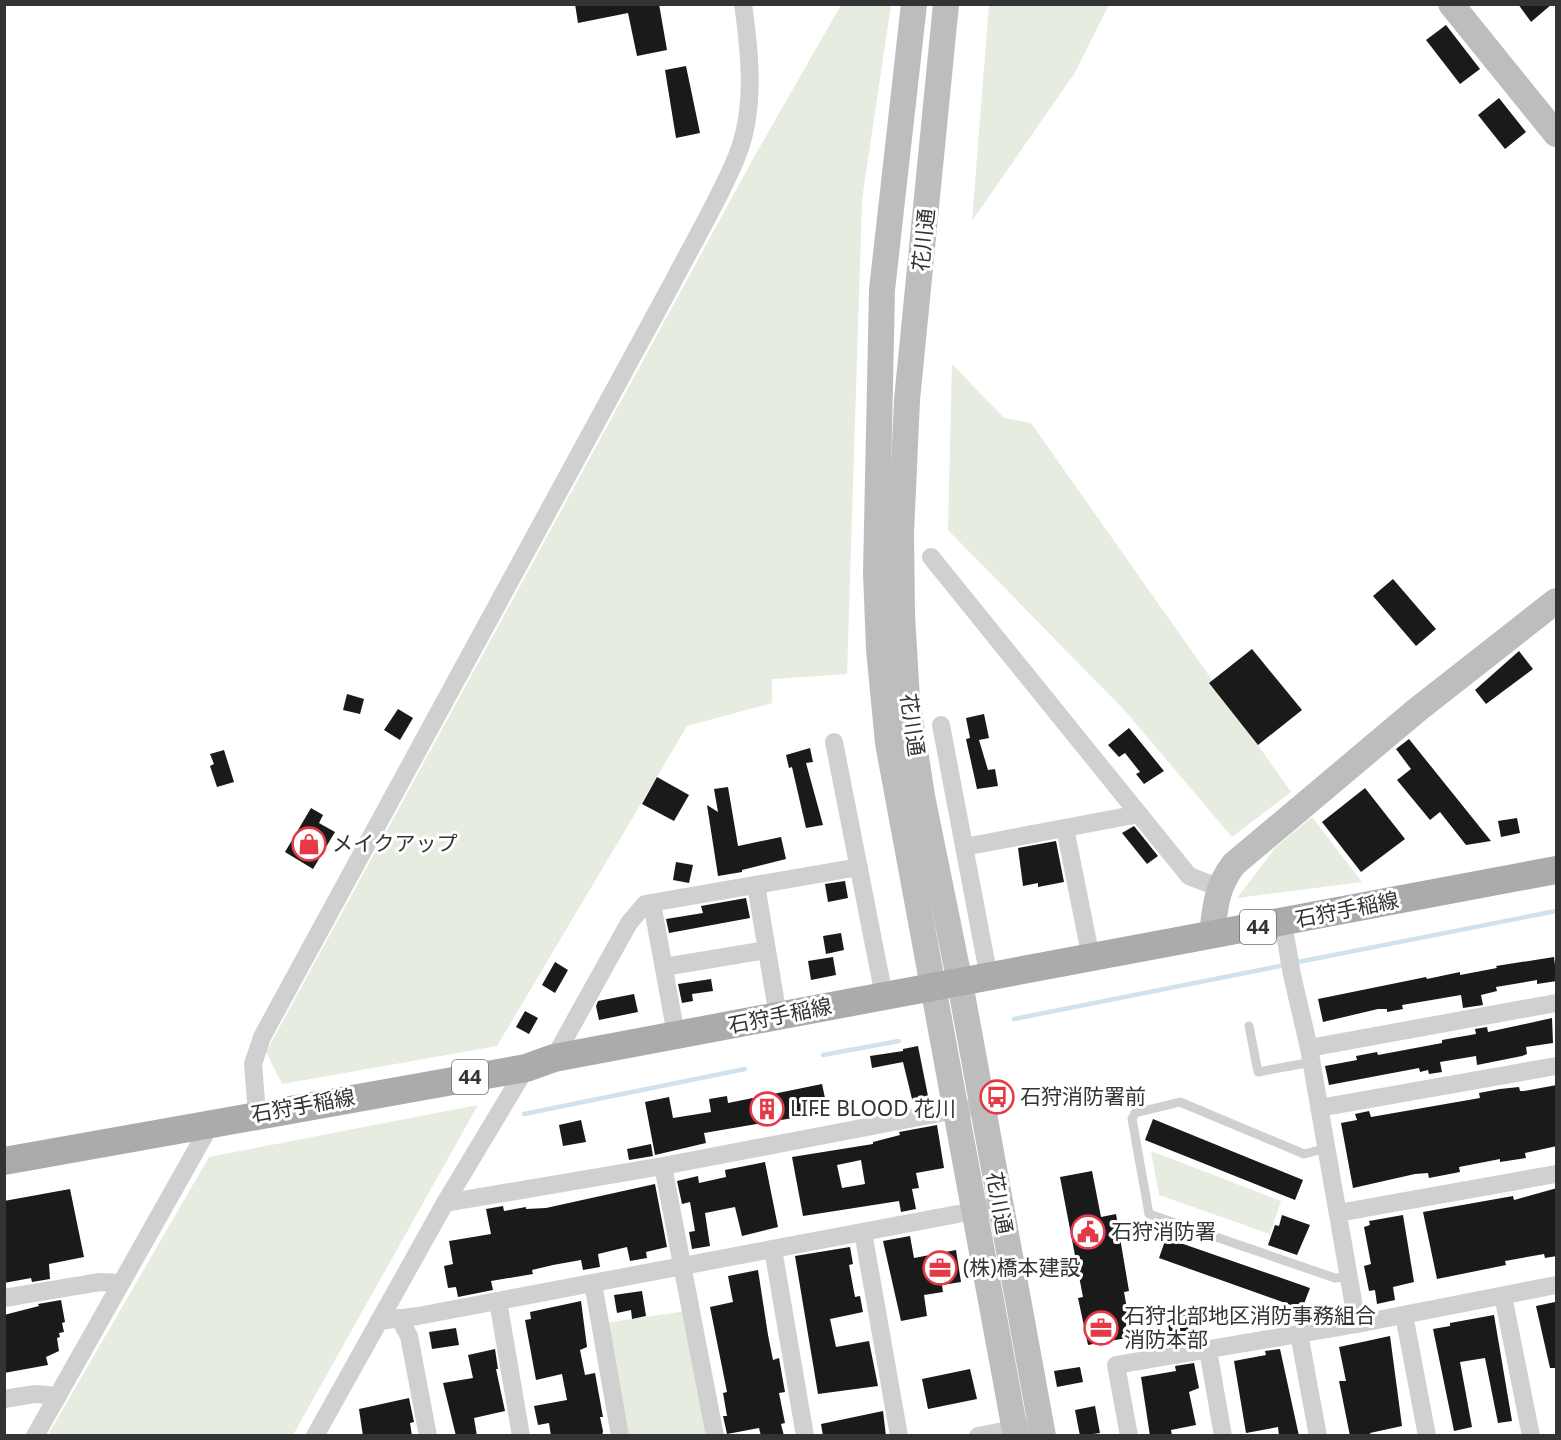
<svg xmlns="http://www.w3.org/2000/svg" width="1561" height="1440" font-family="'Noto Sans','Noto Sans JP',sans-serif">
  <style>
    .green { fill: #e6ecdf }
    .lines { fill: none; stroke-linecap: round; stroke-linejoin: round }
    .stream { stroke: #cfe2ee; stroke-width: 4.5 }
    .building { fill: #1a1a1a; fill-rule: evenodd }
    .lane { stroke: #d0d0d0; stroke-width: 9 }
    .street { stroke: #d0d0d0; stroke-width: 18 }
    .secondary { stroke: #bdbdbd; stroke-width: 26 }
    .primary { stroke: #ababab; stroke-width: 28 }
    .labels { text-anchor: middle; stroke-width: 6; stroke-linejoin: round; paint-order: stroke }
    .shield { fill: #fff; stroke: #707070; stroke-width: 1.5 }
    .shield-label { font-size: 20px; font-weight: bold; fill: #333 }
    .street-label { font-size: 21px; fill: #333; stroke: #fff }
    .poi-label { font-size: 21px; fill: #333; stroke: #fff; text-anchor: start }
  </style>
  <rect width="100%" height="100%" fill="#fff"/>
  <!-- green -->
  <g class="green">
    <path d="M 841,5 L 891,5 L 862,200 L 847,674 L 772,679 L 772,703 L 687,726 L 497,1046 L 282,1084 L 266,1052 L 754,157 Z"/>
    <path d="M 989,5 L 1109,5 L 1074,74 L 972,221 Z"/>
    <path d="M 952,364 L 1004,418 L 1031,423 L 1291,792 L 1232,837 L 1126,712 L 948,530 Z"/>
    <path d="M 1312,817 L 1362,882 L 1237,898 L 1276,847 Z"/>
    <path d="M 478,1105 L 293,1435 L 48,1435 L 209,1157 Z"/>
    <path d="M 1151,1151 L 1281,1201 L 1270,1234 L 1159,1195 Z"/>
    <path d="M 686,1311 L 709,1435 L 620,1435 L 605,1323 Z"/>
  </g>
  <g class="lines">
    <!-- stream -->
    <g class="stream">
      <path d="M 1293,963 L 1556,911"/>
      <path d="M 1014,1019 L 1285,965"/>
      <path d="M 823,1055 L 899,1041"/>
      <path d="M 524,1114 L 745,1069"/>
    </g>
  </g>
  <!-- building -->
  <g class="building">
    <path d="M 575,4 L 659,4 L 667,50 L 637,56 L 628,13 L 578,23 Z"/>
    <path d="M 1518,4 L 1552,4 L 1531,22 Z"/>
    <path d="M 1446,25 L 1480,69 L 1460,84 L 1426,40 Z"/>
    <path d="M 686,66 L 700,133 L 676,138 L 665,70 Z"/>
    <path d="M 1499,98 L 1526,132 L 1505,149 L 1478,115 Z"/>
    <path d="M 1393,579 L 1436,629 L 1416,646 L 1373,596 Z"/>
    <path d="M 1252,649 L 1302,710 L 1258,745 L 1209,683 Z"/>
    <path d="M 1519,651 L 1533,669 L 1486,704 L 1475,690 Z"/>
    <path d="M 347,694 L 364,699 L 360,714 L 343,710 Z"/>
    <path d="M 398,709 L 413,718 L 400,740 L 384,730 Z"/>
    <path d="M 984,714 L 989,738 L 979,740 L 988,770 L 995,769 L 998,786 L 977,789 L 966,739 L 970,738 L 966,718 Z"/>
    <path d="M 1129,728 L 1164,771 L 1144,784 L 1136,774 L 1140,772 L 1125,753 L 1119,757 L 1108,745 Z"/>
    <path d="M 1409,739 L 1491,841 L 1466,845 L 1440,812 L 1430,820 L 1397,780 L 1411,769 L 1396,749 Z"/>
    <path d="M 810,748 L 813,762 L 806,763 L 823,825 L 806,828 L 792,767 L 789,768 L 786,755 Z"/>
    <path d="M 224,750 L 234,782 L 217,787 L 210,766 L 214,764 L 210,754 Z"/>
    <path d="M 657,777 L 689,795 L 674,821 L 642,804 Z"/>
    <path d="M 728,787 L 738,846 L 781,837 L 786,859 L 742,870 L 742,872 L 718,876 L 707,805 L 718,812 L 714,789 Z"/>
    <path d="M 1365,788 L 1405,839 L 1361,872 L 1322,822 Z"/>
    <path d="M 311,808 L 323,815 L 319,823 L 335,832 L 313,869 L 285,852 Z"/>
    <path d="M 1517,818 L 1520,833 L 1501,837 L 1498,821 Z"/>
    <path d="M 1134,826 L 1158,856 L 1147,864 L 1122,833 Z"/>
    <path d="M 1056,841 L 1064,882 L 1038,887 L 1038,883 L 1023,886 L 1018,848 Z"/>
    <path d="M 676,862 L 693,865 L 689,883 L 673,880 Z"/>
    <path d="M 845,881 L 848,898 L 828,902 L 825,884 Z"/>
    <path d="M 746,898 L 750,918 L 669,933 L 666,919 L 703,913 L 701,906 Z"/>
    <path d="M 841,933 L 844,950 L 826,954 L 823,936 Z"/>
    <path d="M 833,957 L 836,975 L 811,980 L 808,961 Z"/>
    <path d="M 1554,957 L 1557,981 L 1537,984 L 1537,980 L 1496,987 L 1497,991 L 1481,995 L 1483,1005 L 1463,1008 L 1461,995 L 1402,1005 L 1403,1009 L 1387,1012 L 1387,1009 L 1378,1009 L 1323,1022 L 1318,999 L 1426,977 L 1427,979 L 1460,972 L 1460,975 L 1497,968 L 1496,966 Z"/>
    <path d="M 555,962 L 568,970 L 555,993 L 542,985 Z"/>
    <path d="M 711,979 L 713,991 L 692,994 L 693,1001 L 682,1003 L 678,984 Z"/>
    <path d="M 634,994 L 638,1012 L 599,1020 L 596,1006 L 598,1001 Z"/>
    <path d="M 525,1011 L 538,1018 L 529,1034 L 516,1027 Z"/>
    <path d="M 1552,1018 L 1553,1043 L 1526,1047 L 1527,1054 L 1522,1056 L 1477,1065 L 1476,1056 L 1440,1062 L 1442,1072 L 1429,1074 L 1428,1070 L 1420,1072 L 1419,1068 L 1329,1085 L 1325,1066 L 1357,1060 L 1356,1056 L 1377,1052 L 1378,1055 L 1442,1043 L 1442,1040 L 1476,1034 L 1475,1029 L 1487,1027 L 1488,1032 Z"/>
    <path d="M 918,1046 L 928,1096 L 912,1099 L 903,1062 L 872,1068 L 870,1056 L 903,1051 L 903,1049 Z"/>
    <path d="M 822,1084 L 828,1112 L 704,1133 L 706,1143 L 655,1155 L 645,1102 L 669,1097 L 673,1118 L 711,1112 L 709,1099 L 727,1096 L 728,1103 Z"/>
    <path d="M 1557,1085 L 1557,1146 L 1525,1153 L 1526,1158 L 1500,1162 L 1500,1159 L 1459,1167 L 1460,1172 L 1429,1178 L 1428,1173 L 1415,1174 L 1353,1188 L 1341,1123 L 1357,1120 L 1355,1114 L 1369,1111 L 1371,1117 L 1480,1098 L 1479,1093 L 1500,1089 L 1519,1087 L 1520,1091 L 1524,1091 Z"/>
    <path d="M 1153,1119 L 1303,1180 L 1295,1200 L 1145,1140 Z"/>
    <path d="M 581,1120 L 586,1142 L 563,1146 L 559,1125 Z"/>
    <path d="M 937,1125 L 944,1168 L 916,1173 L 919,1188 L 912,1189 L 916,1209 L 901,1212 L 899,1201 L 803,1216 L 792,1157 L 873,1144 L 873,1142 L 900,1135 L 899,1132 ZM 861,1160 L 865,1184 L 842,1188 L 837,1165 Z"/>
    <path d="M 651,1144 L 653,1156 L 629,1160 L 627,1149 Z"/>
    <path d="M 765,1162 L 778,1227 L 742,1236 L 735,1207 L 705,1213 L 710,1246 L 692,1249 L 689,1232 L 695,1231 L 690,1202 L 682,1204 L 677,1181 L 698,1176 L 699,1183 L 726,1177 L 725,1170 Z"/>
    <path d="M 1092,1171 L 1101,1217 L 1116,1214 L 1129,1291 L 1124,1292 L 1132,1337 L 1088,1345 L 1078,1298 L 1083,1297 L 1060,1177 Z"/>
    <path d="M 655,1184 L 667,1247 L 646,1252 L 647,1258 L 630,1261 L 627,1247 L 598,1254 L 600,1267 L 583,1270 L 581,1260 L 553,1265 L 532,1270 L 533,1274 L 491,1281 L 493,1290 L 458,1297 L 456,1287 L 448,1288 L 444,1266 L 453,1264 L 449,1241 L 491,1234 L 486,1209 L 503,1206 L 504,1211 L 526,1207 L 526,1209 L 546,1208 Z"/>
    <path d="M 1557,1188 L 1557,1256 L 1545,1258 L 1544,1254 L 1505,1261 L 1506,1265 L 1437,1279 L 1423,1212 L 1513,1196 L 1514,1200 Z"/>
    <path d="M 70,1189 L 84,1257 L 49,1264 L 50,1279 L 32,1282 L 31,1278 L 4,1283 L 4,1201 Z"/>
    <path d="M 1282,1215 L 1310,1225 L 1297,1255 L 1268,1245 L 1275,1225 L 1279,1226 Z"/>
    <path d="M 1403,1215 L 1414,1282 L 1393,1287 L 1395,1300 L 1377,1304 L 1375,1290 L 1369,1291 L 1364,1266 L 1371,1264 L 1364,1227 L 1370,1225 L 1369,1221 Z"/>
    <path d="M 910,1236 L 914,1258 L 956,1250 L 961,1282 L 942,1285 L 943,1292 L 924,1295 L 927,1316 L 901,1321 L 883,1241 Z"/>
    <path d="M 1166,1238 L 1310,1288 L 1302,1309 L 1159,1258 Z"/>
    <path d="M 850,1247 L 853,1264 L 849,1265 L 855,1297 L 860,1296 L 863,1312 L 830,1319 L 836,1347 L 869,1341 L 878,1386 L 818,1394 L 795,1256 Z"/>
    <path d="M 758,1270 L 768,1335 L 773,1360 L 779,1358 L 785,1392 L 779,1393 L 785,1423 L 781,1424 L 784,1436 L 761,1436 L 759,1428 L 727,1434 L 723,1416 L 727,1416 L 723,1393 L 727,1392 L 710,1307 L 733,1302 L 728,1276 Z"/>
    <path d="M 642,1291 L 646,1316 L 632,1319 L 631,1310 L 617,1313 L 614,1295 Z"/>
    <path d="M 61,1300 L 65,1322 L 62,1323 L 64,1332 L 59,1333 L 60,1337 L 57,1338 L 59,1351 L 46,1357 L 48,1365 L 4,1373 L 4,1315 L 39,1306 L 38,1304 Z"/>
    <path d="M 581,1301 L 587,1347 L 580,1350 L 585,1375 L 595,1373 L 603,1417 L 600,1417 L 603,1431 L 602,1436 L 551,1436 L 549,1423 L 538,1425 L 534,1406 L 567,1400 L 562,1374 L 536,1380 L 525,1320 L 531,1319 L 530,1312 Z"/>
    <path d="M 1555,1302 L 1557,1368 L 1550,1368 L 1536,1306 Z"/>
    <path d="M 1185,1314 L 1189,1332 L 1170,1336 L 1167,1318 Z"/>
    <path d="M 1494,1315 L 1512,1421 L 1498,1423 L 1485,1358 L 1460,1362 L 1472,1427 L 1454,1431 L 1433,1329 L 1450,1326 L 1450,1323 Z"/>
    <path d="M 456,1328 L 459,1345 L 432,1349 L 429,1332 Z"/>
    <path d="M 1390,1336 L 1402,1426 L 1370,1433 L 1371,1436 L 1350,1436 L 1339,1381 L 1346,1381 L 1339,1347 Z"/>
    <path d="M 495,1349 L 498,1369 L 496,1369 L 505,1411 L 474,1418 L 477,1436 L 456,1436 L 443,1383 L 473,1378 L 468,1355 Z"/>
    <path d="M 1280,1349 L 1299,1436 L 1279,1436 L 1278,1427 L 1246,1433 L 1234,1361 L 1266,1355 L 1265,1351 Z"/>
    <path d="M 1194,1363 L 1199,1388 L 1189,1392 L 1196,1425 L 1171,1430 L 1172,1436 L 1150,1436 L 1141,1377 L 1176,1371 L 1175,1366 Z"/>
    <path d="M 1080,1367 L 1083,1382 L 1057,1387 L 1054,1371 Z"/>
    <path d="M 970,1369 L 977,1399 L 928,1409 L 922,1379 Z"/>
    <path d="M 409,1398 L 414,1422 L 410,1423 L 412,1436 L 363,1436 L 359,1409 Z"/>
    <path d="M 1095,1406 L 1100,1433 L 1080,1436 L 1075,1410 Z"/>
    <path d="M 883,1411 L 886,1436 L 823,1436 L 821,1424 Z"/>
  </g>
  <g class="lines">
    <!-- lane -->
    <g class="lane">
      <path d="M 1249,1026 L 1258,1072 L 1312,1062"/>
      <path d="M 1327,1148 L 1304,1154 L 1180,1102 L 1135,1113 L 1132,1119 L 1149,1214 L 1335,1278 L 1349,1277"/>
    </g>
    <!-- street -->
    <g class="street">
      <path d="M 931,557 L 1189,876 L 1220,888"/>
      <path d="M 941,725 L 989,978"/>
      <path d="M 834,742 L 884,996"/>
      <path d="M 1065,828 L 1091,958"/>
      <path d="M 964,847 L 1139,814"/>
      <path d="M 756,885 L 778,1016"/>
      <path d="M 652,903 L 676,1035"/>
      <path d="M 1283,923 L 1292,975 L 1309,1048 L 1357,1324"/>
      <path d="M 664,967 L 767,950"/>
      <path d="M 1309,1048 L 1556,1003"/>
      <path d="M 554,1058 L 629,923 L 645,904 L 859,867"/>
      <path d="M 1319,1108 L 1556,1066"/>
      <path d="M 257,1114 L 253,1064 L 262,1037 L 674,280 C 695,239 720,198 737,156 C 756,109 750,53 743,4"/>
      <path d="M 663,1166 L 715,1436"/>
      <path d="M 445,1203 L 663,1166 L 966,1108"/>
      <path d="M 1338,1213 L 1556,1174"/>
      <path d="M 863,1232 L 899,1436"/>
      <path d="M 773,1249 L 805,1436"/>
      <path d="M 593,1283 L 620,1436"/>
      <path d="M 1503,1296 L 1531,1436"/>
      <path d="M 4,1298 L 100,1282 L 121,1283"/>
      <path d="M 498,1301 L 521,1436"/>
      <path d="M 1404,1315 L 1427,1436"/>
      <path d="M 399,1318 L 409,1336 L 428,1436"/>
      <path d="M 379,1321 L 418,1316 L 1000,1206"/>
      <path d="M 1299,1334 L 1318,1436"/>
      <path d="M 1208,1350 L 1223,1436"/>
      <path d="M 4,1399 L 35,1394 L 58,1396"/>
      <path d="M 35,1436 L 212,1122"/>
      <path d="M 315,1436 L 445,1203 L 526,1068"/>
      <path d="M 978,1436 L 1040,1424"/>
      <path d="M 1129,1436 L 1116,1365 L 1357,1324 L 1556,1285"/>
    </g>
    <!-- secondary -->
    <g class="secondary">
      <path d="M 914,4 L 882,290 L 876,573 L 879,649 L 888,743 L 1016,1436"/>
      <path d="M 946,4 L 907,400 L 901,533 L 902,615 L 907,699 L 922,796 L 960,983 L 1043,1436"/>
      <path d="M 1451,4 L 1556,134"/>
      <path d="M 1212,934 C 1215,907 1217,885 1234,864 L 1417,710 L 1556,601"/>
    </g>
    <!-- primary -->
    <path class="primary" d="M 4,1161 L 526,1068 L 554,1058 L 1556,870"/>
  </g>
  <!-- icons -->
  <defs>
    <symbol id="shop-ring" viewBox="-11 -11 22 22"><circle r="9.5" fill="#fff" stroke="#e63946" stroke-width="1.5"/><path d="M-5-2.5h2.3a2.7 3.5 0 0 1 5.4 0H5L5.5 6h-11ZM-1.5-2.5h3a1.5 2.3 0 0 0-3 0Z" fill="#e63946"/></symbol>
    <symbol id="bus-ring" viewBox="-11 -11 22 22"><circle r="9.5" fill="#fff" stroke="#e63946" stroke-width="1.5"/><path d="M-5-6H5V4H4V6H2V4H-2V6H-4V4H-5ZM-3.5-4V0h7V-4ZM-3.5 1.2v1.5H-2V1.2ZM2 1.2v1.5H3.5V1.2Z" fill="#e63946"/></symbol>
    <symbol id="building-ring" viewBox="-11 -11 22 22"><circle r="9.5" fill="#fff" stroke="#e63946" stroke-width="1.5"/><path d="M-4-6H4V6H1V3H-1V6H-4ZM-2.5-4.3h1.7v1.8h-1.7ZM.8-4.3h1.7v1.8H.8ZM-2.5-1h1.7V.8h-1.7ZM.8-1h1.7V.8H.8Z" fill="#e63946"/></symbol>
    <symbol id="civic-ring" viewBox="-11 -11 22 22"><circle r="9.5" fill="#fff" stroke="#e63946" stroke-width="1.5"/><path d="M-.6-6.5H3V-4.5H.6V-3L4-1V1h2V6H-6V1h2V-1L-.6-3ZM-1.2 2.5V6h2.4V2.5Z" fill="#e63946"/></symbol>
    <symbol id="office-ring" viewBox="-11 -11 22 22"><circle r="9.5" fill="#fff" stroke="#e63946" stroke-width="1.5"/><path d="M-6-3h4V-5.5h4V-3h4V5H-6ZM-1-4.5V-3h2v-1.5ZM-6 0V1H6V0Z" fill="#e63946"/></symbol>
  </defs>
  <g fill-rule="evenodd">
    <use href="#shop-ring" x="290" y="825" width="38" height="38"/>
    <use href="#bus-ring" x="978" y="1078" width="38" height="38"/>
    <use href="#building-ring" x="748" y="1090" width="38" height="38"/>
    <use href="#civic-ring" x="1069" y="1213" width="38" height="38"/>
    <use href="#office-ring" x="921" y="1249" width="38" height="38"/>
    <use href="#office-ring" x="1082" y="1309" width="38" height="38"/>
  </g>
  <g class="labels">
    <!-- shield labels -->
    <g class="shield">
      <rect x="1240" y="910" width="36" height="34" rx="4.5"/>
      <rect x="452" y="1060" width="36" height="34" rx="4.5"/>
    </g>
    <g class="shield-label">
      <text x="1258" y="934">44</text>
      <text x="470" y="1084">44</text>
    </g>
    <!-- street labels -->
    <g class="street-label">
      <text transform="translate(924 240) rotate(-84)" y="7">花川通</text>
      <text transform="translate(912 725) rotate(82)" y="7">花川通</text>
      <text transform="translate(1347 910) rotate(-11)" y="7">石狩手稲線</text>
      <text transform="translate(780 1016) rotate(-11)" y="7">石狩手稲線</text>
      <text transform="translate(303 1106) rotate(-10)" y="7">石狩手稲線</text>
      <text transform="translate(999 1203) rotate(80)" y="7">花川通</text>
    </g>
    <!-- poi labels -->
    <g class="poi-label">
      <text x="332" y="851">メイクアップ</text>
      <text x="1020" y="1104">石狩消防署前</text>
      <text x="790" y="1116">LIFE BLOOD 花川</text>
      <text x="1111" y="1239">石狩消防署</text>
      <text x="963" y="1275">(株)橋本建設</text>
      <text x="1124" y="1323">石狩北部地区消防事務組合<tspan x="1124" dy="24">消防本部</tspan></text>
    </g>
  </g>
  <!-- border -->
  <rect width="1561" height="1440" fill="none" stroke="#333333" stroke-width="12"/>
</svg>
